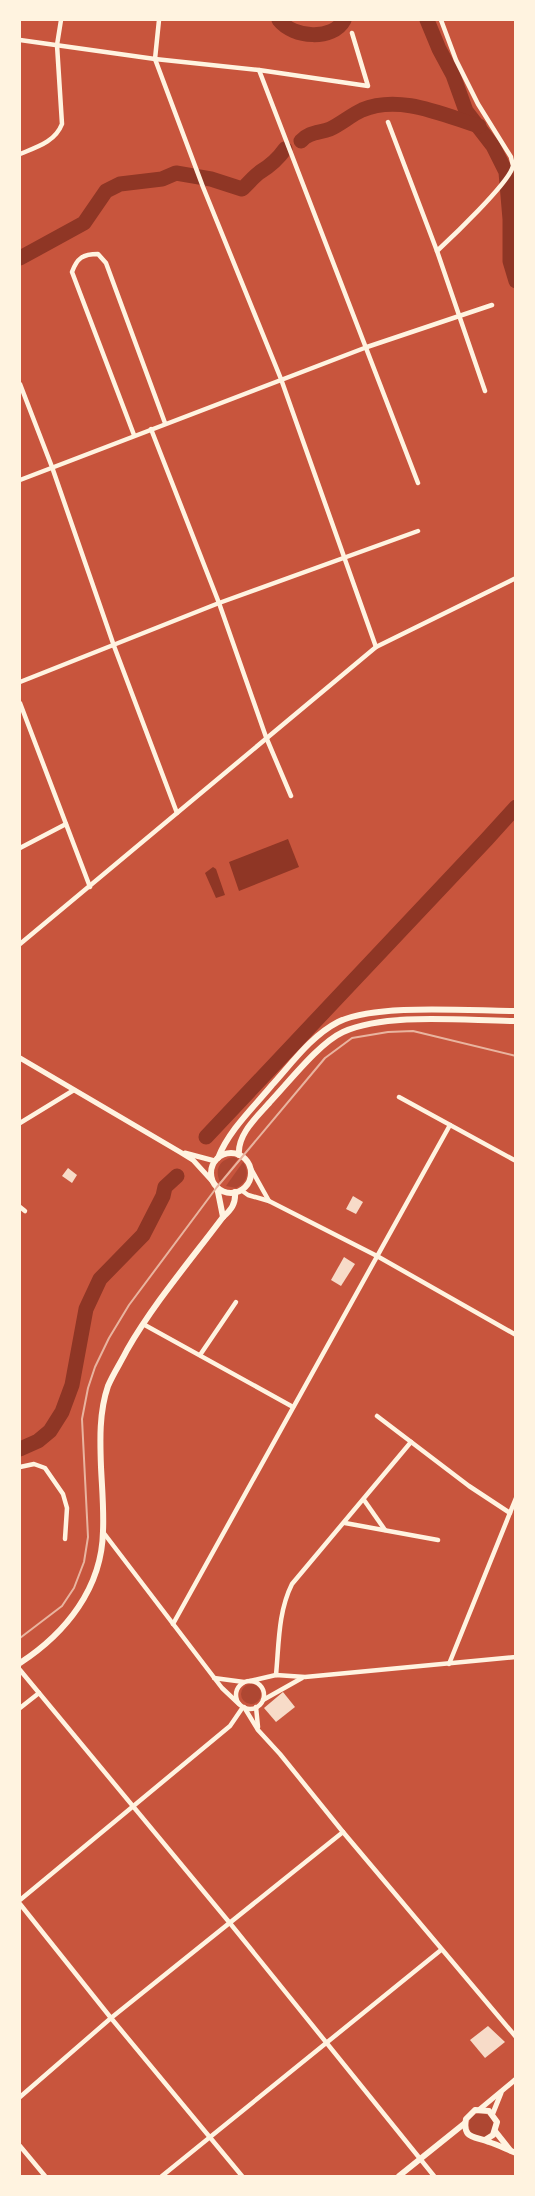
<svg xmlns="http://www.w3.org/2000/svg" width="535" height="2196" font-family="'PT Sans Narrow',sans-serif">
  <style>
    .green { fill: #ae4732 }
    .water { fill: #8f3625 }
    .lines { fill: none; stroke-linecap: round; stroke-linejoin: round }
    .river { stroke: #8f3625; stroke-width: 15 }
    .building { fill: #f7dbc8 }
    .minor { stroke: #fff3e0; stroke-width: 4.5 }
    .tertiary { stroke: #fff3e0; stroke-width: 5 }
    .secondary { stroke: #fff3e0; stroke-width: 6 }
    .rail { stroke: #e9b49f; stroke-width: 2 }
  </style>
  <rect width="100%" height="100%" fill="#c8553d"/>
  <!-- green -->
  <g class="green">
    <path d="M 234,1157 L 238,1159 L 220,1182 C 214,1169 220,1159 234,1157 Z"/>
    <path d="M 243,1162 C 250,1172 247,1183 236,1188 L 226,1186 Z"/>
    <circle cx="251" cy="1694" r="10"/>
    <circle cx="481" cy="2125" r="12"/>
  </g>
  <!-- water -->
  <g class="water">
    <path d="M 288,839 L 299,867 L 239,891 L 229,862 Z"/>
    <path d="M 213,867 L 216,869 L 225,895 L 216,898 L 205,873 Z"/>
  </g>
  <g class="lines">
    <!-- river -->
    <g class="river">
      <path d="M 279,20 C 293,38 333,41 344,20"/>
      <path d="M 427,20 L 439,49 L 453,75 L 466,111 L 493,146 L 506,172 L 510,219 L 510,261 L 516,281"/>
      <path d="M 301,141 C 309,132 319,133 330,129 C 341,124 351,115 362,110 C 400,94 443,115 479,126"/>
      <path d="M 20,258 L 84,223 L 106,191 L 120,184 L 162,179 L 176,173 L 211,179 L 242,189 C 248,184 253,177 260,172 C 270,166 278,159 285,149"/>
      <path d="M 206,1137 L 487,839 L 516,807"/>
      <path d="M 20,1449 L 38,1441 L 50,1431 L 62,1412 L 72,1385 L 86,1309 L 100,1279 L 143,1235 L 163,1196 L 165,1187 L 177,1176"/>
    </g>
  </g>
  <!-- building -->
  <g class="building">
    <path d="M 68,1168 L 77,1175 L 72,1183 L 62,1176 Z"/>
    <path d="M 353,1196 L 363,1202 L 356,1214 L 346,1209 Z"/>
    <path d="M 344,1257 L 355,1264 L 341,1286 L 331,1280 Z"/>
    <path d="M 283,1692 L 295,1707 L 276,1722 L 264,1708 Z"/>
    <path d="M 488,2026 L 505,2042 L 485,2058 L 470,2040 Z"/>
  </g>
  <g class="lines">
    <!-- minor -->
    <g class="minor">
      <path d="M 159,20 L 155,59 L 203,187 L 281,379 L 376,647"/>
      <path d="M 20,40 L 155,59 L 259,70 L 368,86 L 352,33"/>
      <path d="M 259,70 L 418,483"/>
      <path d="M 388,122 L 437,251 L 485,391"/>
      <path d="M 20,154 C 37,147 55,142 62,124 L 57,45 L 61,20"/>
      <path d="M 437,251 C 451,238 510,182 513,166 C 513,165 511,158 511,157 L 478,104 L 456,60 L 441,20"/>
      <path d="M 20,384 L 52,467 L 114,646 L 177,813"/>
      <path d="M 151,429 L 219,603 L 266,737 L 291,796"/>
      <path d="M 134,435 L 72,272 C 77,258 83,254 98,254 L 106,263 L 165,423"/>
      <path d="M 20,480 L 367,347 L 492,305"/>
      <path d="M 20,682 L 219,603 L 418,531"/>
      <path d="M 20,703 L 90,887"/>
      <path d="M 20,848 L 66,824"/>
      <path d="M 20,944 L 376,647 L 516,578"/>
      <path d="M 399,1097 L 516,1161"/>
      <path d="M 20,1123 L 74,1090"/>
      <path d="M 250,1167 L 269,1201"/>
      <path d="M 241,1190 L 248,1195 L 269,1201 L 377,1256 L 516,1335"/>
      <path d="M 20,1207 L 25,1211"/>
      <path d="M 143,1324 L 293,1407"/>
      <path d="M 200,1355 L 236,1302"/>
      <path d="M 377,1416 L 469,1486 L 510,1513"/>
      <path d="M 20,1467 L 34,1464 L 45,1468 L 63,1494 L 67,1508 L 65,1539"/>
      <path d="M 364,1500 L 385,1530"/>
      <path d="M 345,1523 L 438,1540"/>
      <path d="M 103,1532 L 222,1688 L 239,1704"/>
      <path d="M 173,1624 L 450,1125"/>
      <path d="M 449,1664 L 516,1498"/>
      <path d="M 20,1670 L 229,1922 L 434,2176"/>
      <path d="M 276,1675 C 279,1644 278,1612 292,1584 L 411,1442"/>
      <path d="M 214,1678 L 244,1682"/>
      <path d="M 250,1681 L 276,1675 L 305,1677 L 516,1657"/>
      <circle cx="250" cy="1695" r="14"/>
      <path d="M 263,1700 L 302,1678"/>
      <path d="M 244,1707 L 258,1730 L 280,1754 L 343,1832 L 516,2037"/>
      <path d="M 256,1707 L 258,1727"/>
      <path d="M 20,1708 L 39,1693"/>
      <path d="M 20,1900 L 230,1726 L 243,1707"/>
      <path d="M 20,1904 L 111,2018 L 242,2176"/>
      <path d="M 20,2097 L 111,2018 L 343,1832"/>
      <path d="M 20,2146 L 45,2176"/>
      <path d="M 162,2176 L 441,1950"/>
    </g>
    <!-- tertiary -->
    <g class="tertiary">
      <path d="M 20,1058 L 180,1152 L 193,1160 L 213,1182"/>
      <path d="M 185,1153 L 215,1161"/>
      <path d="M 480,2109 L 516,2079"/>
      <path d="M 493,2113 L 501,2093"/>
    </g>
    <!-- secondary -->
    <g class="secondary">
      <circle cx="231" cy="1173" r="20"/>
      <path d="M 239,1155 C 237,1134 258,1116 270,1102 C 289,1082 319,1043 343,1032 C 389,1012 465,1021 516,1021"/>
      <path d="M 218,1158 C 229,1130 253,1108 272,1085 C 292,1063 311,1036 338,1022 C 376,1003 471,1011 516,1011"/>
      <path d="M 217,1187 L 223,1217"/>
      <path d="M 20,1663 C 66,1633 102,1588 103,1531 C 104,1510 102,1488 101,1467 C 100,1441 99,1412 108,1386 C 113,1374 121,1362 127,1350 C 154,1303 190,1261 223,1217 C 231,1210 236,1204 235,1192"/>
      <path d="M 495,2131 L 510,2150"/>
      <path d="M 485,2140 L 493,2135 L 497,2122 L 489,2111 L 475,2110 L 466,2119 C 462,2140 476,2136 489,2142 C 498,2145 506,2149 516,2153"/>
      <path d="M 399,2176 L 465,2123"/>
    </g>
    <!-- rail -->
    <path class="rail" d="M 20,1638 L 62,1606 L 74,1588 L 84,1562 L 88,1537 L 82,1419 L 88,1388 L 95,1367 L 109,1338 L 129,1305 L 217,1187 L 325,1058 L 352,1038 L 388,1032 L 413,1031 L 516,1056"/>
  </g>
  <!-- border -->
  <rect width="535" height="2196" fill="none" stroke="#fff3e0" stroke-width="42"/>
</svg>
